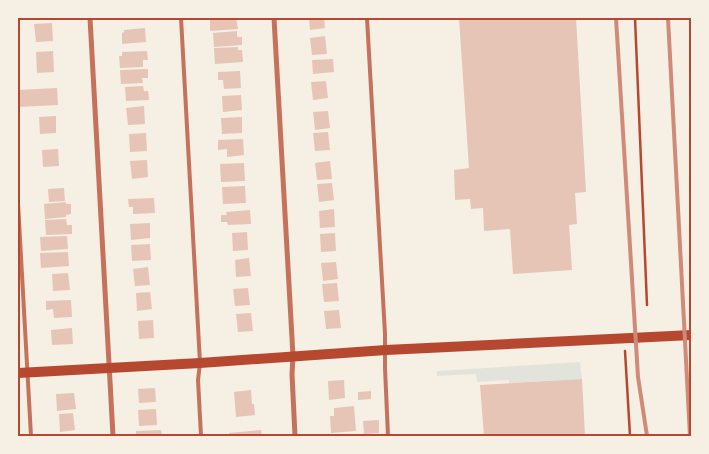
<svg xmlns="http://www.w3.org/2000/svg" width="709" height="454" font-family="'Source Serif 4',serif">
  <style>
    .green { fill: #e2e4dc }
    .building { fill: #e6c5b7 }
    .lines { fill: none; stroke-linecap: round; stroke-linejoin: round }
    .path { stroke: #b5482f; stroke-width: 2.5 }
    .service { stroke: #c5725c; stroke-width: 4 }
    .minor { stroke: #c5725c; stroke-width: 5 }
    .secondary { stroke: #b5482f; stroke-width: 10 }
    .rail { stroke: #cf8b77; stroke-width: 4 }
    .neatline { fill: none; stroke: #b5482f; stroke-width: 2 }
  </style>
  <rect width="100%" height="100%" fill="#f6efe4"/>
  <!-- green -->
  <path class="green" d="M 580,362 L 582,379 L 509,383 L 509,380 L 477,382 L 476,374 L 437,376 L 437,371 Z"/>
  <!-- building -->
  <g class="building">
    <path d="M 210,18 L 236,18 L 238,29 L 210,31 Z"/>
    <path d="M 309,18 L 324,18 L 325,28 L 310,30 Z"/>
    <path d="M 459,18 L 576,18 L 586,192 L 575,193 L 577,224 L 569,225 L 572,270 L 513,274 L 510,229 L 484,231 L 483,208 L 471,209 L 470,199 L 455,200 L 454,170 L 469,168 Z"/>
    <path d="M 52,23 L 53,41 L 36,42 L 34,24 Z"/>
    <path d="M 145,28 L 146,42 L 122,44 L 122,33 L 124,32 L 124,30 Z"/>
    <path d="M 237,31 L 237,37 L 242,37 L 242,45 L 214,47 L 213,33 Z"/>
    <path d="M 325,36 L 327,54 L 312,55 L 310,38 Z"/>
    <path d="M 238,47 L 238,50 L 242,50 L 243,62 L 215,64 L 214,48 Z"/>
    <path d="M 53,51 L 54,72 L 37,73 L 36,52 Z"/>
    <path d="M 147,51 L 148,60 L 143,60 L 143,67 L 120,68 L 119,56 L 122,56 L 122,52 Z"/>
    <path d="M 333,59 L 334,72 L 313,74 L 312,60 Z"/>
    <path d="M 148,69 L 148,78 L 142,78 L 143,83 L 121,84 L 120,70 Z"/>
    <path d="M 240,71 L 241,88 L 224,89 L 223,80 L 218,80 L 218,72 Z"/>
    <path d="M 326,81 L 328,98 L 313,100 L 311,82 Z"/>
    <path d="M 143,86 L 144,91 L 148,91 L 149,100 L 126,101 L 125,87 Z"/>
    <path d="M 57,88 L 58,105 L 18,107 L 18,90 Z"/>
    <path d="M 241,95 L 242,110 L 223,112 L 222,96 Z"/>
    <path d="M 144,106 L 145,124 L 128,125 L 126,108 Z"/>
    <path d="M 328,111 L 330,128 L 315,130 L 313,112 Z"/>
    <path d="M 56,116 L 56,133 L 40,134 L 39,117 Z"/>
    <path d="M 242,117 L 242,133 L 222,134 L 221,118 Z"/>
    <path d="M 328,132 L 330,150 L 315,151 L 313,133 Z"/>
    <path d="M 146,133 L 147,151 L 130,152 L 129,134 Z"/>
    <path d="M 243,139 L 244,155 L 227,157 L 227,149 L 218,150 L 218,140 Z"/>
    <path d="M 58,149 L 59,166 L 43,167 L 42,150 Z"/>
    <path d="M 147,160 L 148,177 L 132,179 L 130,161 Z"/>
    <path d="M 330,161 L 332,179 L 317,180 L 315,163 Z"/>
    <path d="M 244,163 L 245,181 L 221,182 L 220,164 Z"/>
    <path d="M 332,183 L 334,200 L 319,202 L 317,184 Z"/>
    <path d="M 245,186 L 246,203 L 223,204 L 222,187 Z"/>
    <path d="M 64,188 L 65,201 L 49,202 L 48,189 Z"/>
    <path d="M 154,198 L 155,213 L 133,214 L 133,207 L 129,207 L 128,199 Z"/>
    <path d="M 66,202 L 66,204 L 71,204 L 71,214 L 66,215 L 66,217 L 45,219 L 44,204 Z"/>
    <path d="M 334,209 L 335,227 L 320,228 L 319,211 Z"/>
    <path d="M 250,210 L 251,224 L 228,225 L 227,222 L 221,222 L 221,215 L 227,215 L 226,212 Z"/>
    <path d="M 66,219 L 67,225 L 72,225 L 72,234 L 46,235 L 45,220 Z"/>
    <path d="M 150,223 L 150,238 L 131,240 L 130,224 Z"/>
    <path d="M 247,232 L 248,250 L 233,251 L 232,233 Z"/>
    <path d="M 335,233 L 336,251 L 321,252 L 320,234 Z"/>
    <path d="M 67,236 L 68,249 L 41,251 L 40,237 Z"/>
    <path d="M 150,244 L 151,260 L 132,261 L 131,245 Z"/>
    <path d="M 68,252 L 69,266 L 41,268 L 40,253 Z"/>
    <path d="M 249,258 L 251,276 L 236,277 L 235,260 Z"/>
    <path d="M 336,262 L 338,279 L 323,281 L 321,263 Z"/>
    <path d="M 148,267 L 150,285 L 135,286 L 133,269 Z"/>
    <path d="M 68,273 L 70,290 L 53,291 L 52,274 Z"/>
    <path d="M 337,283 L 339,301 L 324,302 L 322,284 Z"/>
    <path d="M 248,288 L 250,305 L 235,306 L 233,289 Z"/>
    <path d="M 150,292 L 152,309 L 137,311 L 136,293 Z"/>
    <path d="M 71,300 L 72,317 L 54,318 L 53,309 L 46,310 L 46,301 Z"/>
    <path d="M 339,310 L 341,328 L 326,329 L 324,311 Z"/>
    <path d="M 251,313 L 253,331 L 238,332 L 236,314 Z"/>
    <path d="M 153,320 L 154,338 L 139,339 L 138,321 Z"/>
    <path d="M 72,328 L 73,344 L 52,345 L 51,330 Z"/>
    <path d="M 582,379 L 585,436 L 484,436 L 480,385 Z"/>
    <path d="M 344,380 L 345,398 L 329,400 L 328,381 Z"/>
    <path d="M 155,388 L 156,402 L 139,403 L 138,389 Z"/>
    <path d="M 251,390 L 252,404 L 254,404 L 255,415 L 236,417 L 234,392 Z"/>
    <path d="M 371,391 L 371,399 L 358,400 L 358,392 Z"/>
    <path d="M 74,393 L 76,409 L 57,411 L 56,394 Z"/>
    <path d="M 354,406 L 356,431 L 331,433 L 330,416 L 334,416 L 334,408 Z"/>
    <path d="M 156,409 L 157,425 L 139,426 L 138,410 Z"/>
    <path d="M 73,413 L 75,430 L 60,432 L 59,414 Z"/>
    <path d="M 379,420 L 379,433 L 364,434 L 363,421 Z"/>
    <path d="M 161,430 L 162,436 L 136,436 L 136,431 Z"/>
    <path d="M 261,430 L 262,436 L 229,436 L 229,433 Z"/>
  </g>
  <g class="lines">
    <!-- path -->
    <g class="path">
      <path d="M 635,18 L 647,305"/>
      <path d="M 625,351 L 630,436"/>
    </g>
    <!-- service -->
    <g class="service">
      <path d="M 181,18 L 200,363 L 198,380 L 201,436"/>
      <path d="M 367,18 L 385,334 L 385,368 L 388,436"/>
      <path d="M 18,203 L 31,436"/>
    </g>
    <!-- minor -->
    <g class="minor">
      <path d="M 90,18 L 113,436"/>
      <path d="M 274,18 L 293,356 L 292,374 L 295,436"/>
    </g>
    <!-- secondary -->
    <path class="secondary" d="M 18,373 L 200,363 L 386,350 L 692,335"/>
    <!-- rail -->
    <g class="rail">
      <path d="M 616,18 L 638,377 L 647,436"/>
      <path d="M 668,18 L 690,436"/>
    </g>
  </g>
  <!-- border -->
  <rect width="709" height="454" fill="none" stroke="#f6efe4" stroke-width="38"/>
  <rect x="19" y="19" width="671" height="416" class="neatline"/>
</svg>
